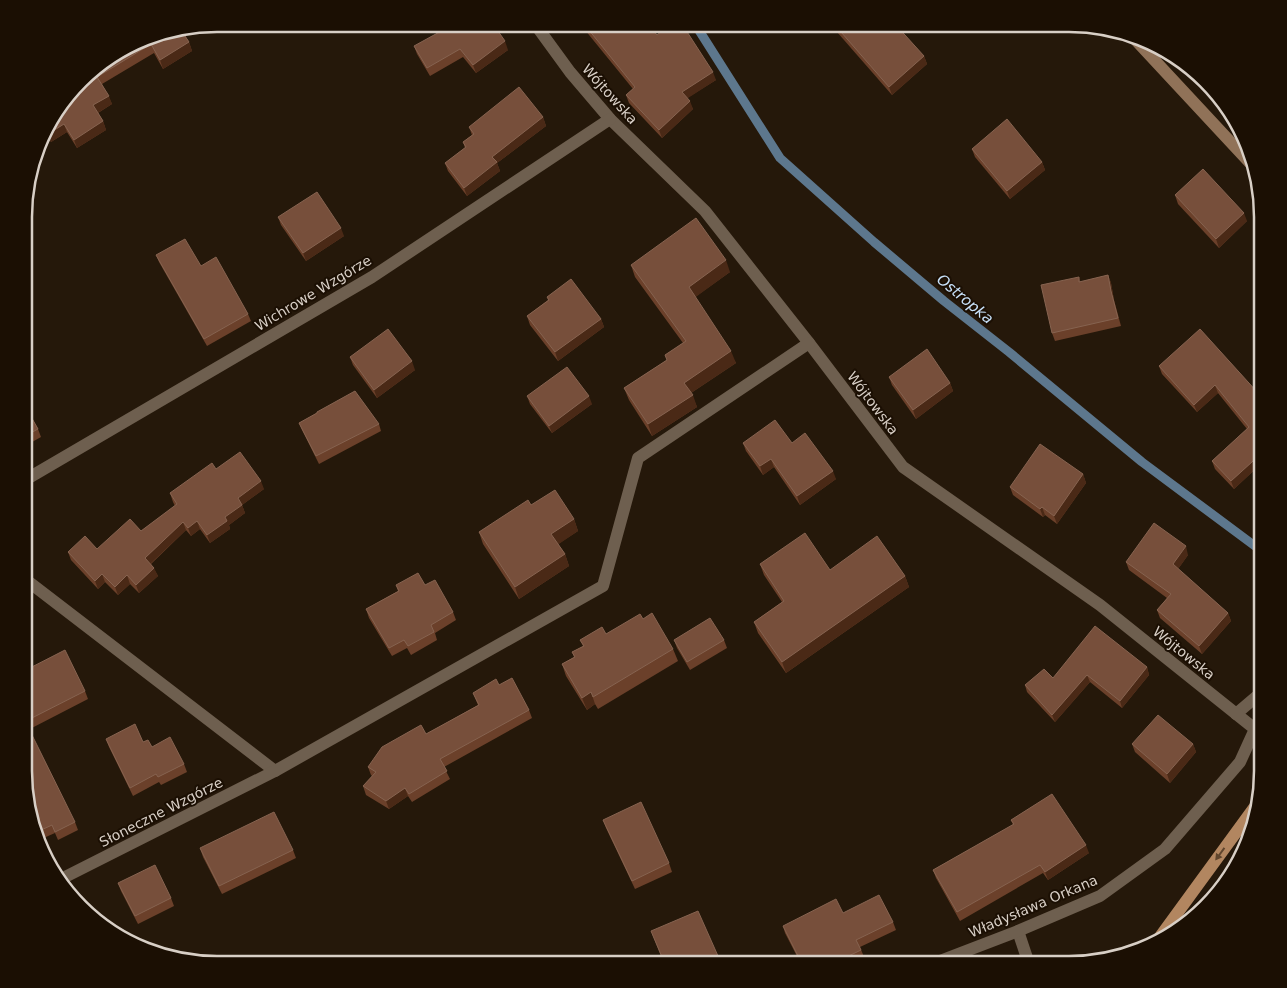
<svg xmlns="http://www.w3.org/2000/svg" width="1287" height="988" font-family="'DejaVu Sans',sans-serif">
  <style>
    .lines { fill: none; stroke-linecap: round; stroke-linejoin: round }
    .stream { stroke: #5d778d; stroke-width: 9 }
    .service { stroke: #6e5f4f; stroke-width: 12 }
    .minor { stroke: #6e5f4f; stroke-width: 12 }
    .secondary { stroke: #907258; stroke-width: 12 }
    .primary { stroke: #b28660; stroke-width: 12 }
    .wall { fill: #6b402a }
    .shaded-wall { fill: #4a2916 }
    .building { fill: #774f3b; stroke: #866350 }
    .oneway { fill: #5f452d }
    .labels { text-anchor: middle; stroke-width: 4; stroke-linejoin: round; paint-order: stroke }
    .street-label { font-size: 14px; fill: #d8cfc6; stroke: #1b0f03 }
    .water-label { font-size: 15px; font-style: italic; fill: #c8e1f9; stroke: #1b0f03 }
    .rim { fill: none; stroke: #d8cfc6; stroke-width: 2.5 }
  </style>
  <rect width="100%" height="100%" fill="#25180a"/>
  <g class="lines">
    <!-- stream -->
    <path class="stream" d="M 695,24 L 780,158 L 874,242 L 944,301 L 1009,352 L 1142,462 L 1263,552"/>
    <!-- service -->
    <g class="service">
      <path d="M 1236,714 L 1263,691"/>
      <path d="M 1018,931 L 1029,964"/>
    </g>
    <!-- minor -->
    <g class="minor">
      <path d="M 535,24 L 570,72 L 610,119 L 705,211 L 809,343 L 903,467 L 1100,605 L 1255,729 L 1240,762 L 1165,849 L 1100,896 L 1018,931 L 932,964"/>
      <path d="M 25,480 L 372,277 L 610,119"/>
      <path d="M 25,579 L 275,771"/>
      <path d="M 61,879 L 275,771 L 603,586 L 638,458 L 809,343"/>
    </g>
    <!-- secondary -->
    <path class="secondary" d="M 1131,35 L 1251,164"/>
    <!-- primary -->
    <path class="primary" d="M 1154,945 L 1259,801"/>
  </g>
  <!-- wall -->
  <g class="wall">
    <path d="M 277,24 L 296,24 L 286,33 Z"/>
    <path d="M 350,24 L 369,24 L 355,33 Z"/>
    <path d="M 583,24 L 648,24 L 657,35 L 716,80 L 687,98 L 693,109 L 662,138 L 629,103 L 626,95 L 633,89 L 585,30 Z"/>
    <path d="M 778,24 L 793,24 L 785,32 Z"/>
    <path d="M 834,24 L 924,56 L 927,64 L 892,95 L 837,32 Z"/>
    <path d="M 193,28 L 184,34 L 189,42 L 192,51 L 163,69 L 154,53 L 102,84 L 112,104 L 98,113 L 103,121 L 106,130 L 77,148 L 67,132 L 51,142 L 45,133 L 50,121 L 90,72 L 155,34 Z"/>
    <path d="M 414,46 L 508,50 L 476,73 L 463,57 L 430,76 L 417,54 Z"/>
    <path d="M 543,117 L 546,126 L 497,163 L 500,171 L 467,196 L 448,171 L 445,163 L 465,148 L 463,142 L 472,135 L 469,127 Z"/>
    <path d="M 972,149 L 1042,162 L 1045,170 L 1010,199 L 975,157 Z"/>
    <path d="M 1175,195 L 1247,221 L 1219,248 L 1178,204 Z"/>
    <path d="M 278,217 L 344,236 L 306,261 L 281,225 Z"/>
    <path d="M 156,255 L 248,314 L 251,321 L 207,346 L 159,262 Z"/>
    <path d="M 631,265 L 730,272 L 695,297 L 736,363 L 691,393 L 697,407 L 652,436 L 629,400 L 624,388 L 667,360 L 665,355 L 683,343 L 635,277 Z"/>
    <path d="M 1108,275 L 1111,283 L 1114,300 L 1121,326 L 1055,341 L 1052,333 L 1079,277 L 1080,282 Z"/>
    <path d="M 547,297 L 601,319 L 604,327 L 558,361 L 530,325 L 527,316 L 548,300 Z"/>
    <path d="M 350,357 L 415,370 L 377,398 L 353,365 Z"/>
    <path d="M 1159,366 L 1258,393 L 1263,389 L 1263,462 L 1234,489 L 1215,469 L 1212,461 L 1247,429 L 1218,393 L 1197,412 L 1162,374 Z"/>
    <path d="M 889,377 L 950,383 L 953,391 L 916,419 L 892,385 Z"/>
    <path d="M 527,396 L 592,404 L 552,433 L 530,404 Z"/>
    <path d="M 25,406 L 38,429 L 41,437 L 25,446 Z"/>
    <path d="M 317,413 L 379,424 L 381,431 L 319,464 L 302,430 L 299,423 Z"/>
    <path d="M 743,443 L 792,443 L 836,479 L 800,505 L 774,467 L 763,475 L 746,451 Z"/>
    <path d="M 216,469 L 264,489 L 242,505 L 245,513 L 229,525 L 230,529 L 210,543 L 200,529 L 191,536 L 186,530 L 151,564 L 158,576 L 139,593 L 130,584 L 118,595 L 105,582 L 98,589 L 71,560 L 68,552 L 97,549 L 141,531 L 175,506 L 173,502 L 170,493 Z"/>
    <path d="M 1083,474 L 1086,483 L 1057,524 L 1045,515 L 1043,517 L 1013,495 L 1010,487 Z"/>
    <path d="M 531,505 L 574,519 L 578,531 L 558,544 L 565,554 L 569,566 L 519,599 L 483,544 L 479,532 Z"/>
    <path d="M 1188,555 L 1178,569 L 1228,613 L 1231,621 L 1202,654 L 1160,618 L 1157,610 L 1167,598 L 1129,570 L 1126,562 Z"/>
    <path d="M 760,564 L 905,576 L 909,587 L 786,673 L 758,633 L 754,622 L 782,602 L 764,575 Z"/>
    <path d="M 396,585 L 425,585 L 453,612 L 456,620 L 435,633 L 437,640 L 411,655 L 407,648 L 392,656 L 369,618 L 366,609 L 398,591 Z"/>
    <path d="M 643,619 L 673,649 L 678,661 L 598,709 L 595,704 L 587,710 L 566,676 L 562,664 L 574,657 L 572,652 L 583,646 L 580,640 L 606,634 Z"/>
    <path d="M 674,640 L 724,640 L 727,648 L 690,670 L 677,648 Z"/>
    <path d="M 1147,667 L 1149,675 L 1122,708 L 1090,682 L 1055,722 L 1027,692 L 1025,685 L 1053,678 Z"/>
    <path d="M 24,671 L 85,691 L 88,699 L 26,731 L 24,728 Z"/>
    <path d="M 499,685 L 529,710 L 532,718 L 444,767 L 450,779 L 412,802 L 408,796 L 389,809 L 366,795 L 363,786 L 372,776 L 371,775 L 368,767 L 478,705 L 473,693 Z"/>
    <path d="M 24,739 L 75,822 L 78,830 L 58,840 L 55,833 L 39,840 L 26,791 L 33,788 L 24,770 Z"/>
    <path d="M 106,739 L 143,742 L 184,764 L 187,772 L 161,785 L 159,782 L 133,796 L 109,747 Z"/>
    <path d="M 1132,744 L 1193,744 L 1196,752 L 1170,783 L 1135,752 Z"/>
    <path d="M 603,820 L 669,863 L 672,872 L 635,889 L 606,828 Z"/>
    <path d="M 1011,820 L 1089,853 L 1048,880 L 1043,873 L 960,921 L 936,878 L 933,870 L 1013,825 Z"/>
    <path d="M 200,848 L 293,850 L 296,858 L 222,894 L 203,857 Z"/>
    <path d="M 118,883 L 171,898 L 174,906 L 138,924 L 121,891 Z"/>
    <path d="M 893,922 L 896,930 L 860,947 L 864,957 L 850,964 L 801,964 L 785,933 L 783,926 Z"/>
    <path d="M 651,931 L 718,956 L 721,964 L 664,964 Z"/>
  </g>
  <!-- shaded-wall -->
  <g class="shaded-wall">
    <path d="M 284,24 L 296,24 L 286,33 L 283,25 Z"/>
    <path d="M 782,24 L 793,24 L 785,32 Z"/>
    <path d="M 193,28 L 182,35 L 180,30 Z"/>
    <path d="M 505,41 L 508,50 L 476,73 L 473,65 Z"/>
    <path d="M 189,42 L 192,51 L 163,69 L 160,60 Z"/>
    <path d="M 924,56 L 927,64 L 892,95 L 889,87 Z"/>
    <path d="M 713,72 L 716,80 L 685,100 L 682,92 Z"/>
    <path d="M 109,96 L 112,104 L 96,114 L 93,105 Z"/>
    <path d="M 690,101 L 693,109 L 662,138 L 659,130 Z"/>
    <path d="M 543,117 L 546,126 L 497,163 L 500,171 L 467,196 L 464,188 L 492,157 Z"/>
    <path d="M 103,121 L 106,130 L 77,148 L 74,140 Z"/>
    <path d="M 64,124 L 67,132 L 51,142 L 48,134 Z"/>
    <path d="M 1042,162 L 1045,170 L 1010,199 L 1007,191 Z"/>
    <path d="M 1244,213 L 1247,221 L 1219,248 L 1216,239 Z"/>
    <path d="M 341,228 L 344,236 L 306,261 L 303,253 Z"/>
    <path d="M 726,260 L 730,272 L 693,299 L 689,287 Z"/>
    <path d="M 1108,275 L 1111,283 L 1114,300 L 1121,326 L 1111,291 Z"/>
    <path d="M 601,319 L 604,327 L 558,361 L 555,352 Z"/>
    <path d="M 731,351 L 736,363 L 688,395 L 684,383 Z"/>
    <path d="M 412,361 L 415,370 L 377,398 L 374,390 Z"/>
    <path d="M 950,383 L 953,391 L 916,419 L 913,410 Z"/>
    <path d="M 1215,385 L 1218,393 L 1197,412 L 1194,405 Z"/>
    <path d="M 693,395 L 697,407 L 652,436 L 648,424 Z"/>
    <path d="M 589,396 L 592,404 L 552,433 L 549,426 Z"/>
    <path d="M 1263,452 L 1263,462 L 1234,489 L 1231,481 Z"/>
    <path d="M 771,459 L 774,467 L 763,475 L 760,466 Z"/>
    <path d="M 833,471 L 836,479 L 800,505 L 797,496 Z"/>
    <path d="M 1083,474 L 1086,483 L 1057,524 L 1054,516 Z"/>
    <path d="M 261,481 L 264,489 L 242,505 L 245,513 L 229,525 L 230,529 L 210,543 L 207,535 L 225,517 L 238,498 Z"/>
    <path d="M 1042,507 L 1045,515 L 1043,517 L 1040,509 Z"/>
    <path d="M 574,519 L 578,531 L 556,546 L 551,534 Z"/>
    <path d="M 197,521 L 200,529 L 191,536 L 188,528 Z"/>
    <path d="M 183,522 L 186,530 L 148,566 L 145,558 Z"/>
    <path d="M 1186,546 L 1188,555 L 1176,572 L 1173,564 Z"/>
    <path d="M 565,554 L 569,566 L 519,599 L 515,587 Z"/>
    <path d="M 154,568 L 158,576 L 139,593 L 136,585 Z"/>
    <path d="M 102,574 L 105,582 L 98,589 L 95,581 Z"/>
    <path d="M 127,575 L 130,584 L 118,595 L 115,587 Z"/>
    <path d="M 905,576 L 909,587 L 786,673 L 782,662 Z"/>
    <path d="M 1228,613 L 1231,621 L 1202,654 L 1199,646 Z"/>
    <path d="M 1147,667 L 1149,675 L 1122,708 L 1120,701 Z"/>
    <path d="M 1087,675 L 1090,682 L 1055,722 L 1052,715 Z"/>
    <path d="M 591,692 L 595,704 L 587,710 L 582,698 Z"/>
    <path d="M 1193,744 L 1196,752 L 1170,783 L 1167,774 Z"/>
    <path d="M 405,788 L 408,796 L 389,809 L 386,801 Z"/>
    <path d="M 1086,845 L 1089,853 L 1048,880 L 1045,872 Z"/>
  </g>
  <!-- building -->
  <g class="building">
    <path d="M 454,24 L 493,24 L 505,41 L 473,65 L 460,49 L 427,68 L 414,46 Z"/>
    <path d="M 584,24 L 648,24 L 657,35 L 670,24 L 682,24 L 713,72 L 682,92 L 690,101 L 659,130 L 626,95 L 635,87 Z"/>
    <path d="M 834,24 L 895,24 L 924,56 L 889,87 Z"/>
    <path d="M 181,30 L 189,42 L 160,60 L 151,44 L 97,77 L 109,96 L 93,105 L 103,121 L 74,140 L 64,124 L 48,134 L 46,131 L 50,121 L 90,72 L 155,34 Z"/>
    <path d="M 519,87 L 543,117 L 492,157 L 497,162 L 464,188 L 445,163 L 466,147 L 463,142 L 474,134 L 469,127 Z"/>
    <path d="M 1007,119 L 1042,162 L 1007,191 L 972,149 Z"/>
    <path d="M 1203,169 L 1244,213 L 1216,239 L 1175,195 Z"/>
    <path d="M 317,192 L 341,228 L 303,253 L 278,217 Z"/>
    <path d="M 696,218 L 726,260 L 689,287 L 731,351 L 684,383 L 693,395 L 648,424 L 624,388 L 667,360 L 665,355 L 686,341 L 631,265 Z"/>
    <path d="M 185,239 L 201,266 L 216,257 L 248,314 L 204,339 L 156,255 Z"/>
    <path d="M 1108,275 L 1111,291 L 1118,318 L 1052,333 L 1041,285 L 1079,277 L 1079,282 Z"/>
    <path d="M 571,279 L 601,319 L 555,352 L 527,316 L 549,300 L 547,297 Z"/>
    <path d="M 388,329 L 412,361 L 374,390 L 350,357 Z"/>
    <path d="M 1200,329 L 1258,393 L 1263,389 L 1263,452 L 1231,481 L 1212,461 L 1249,427 L 1215,385 L 1194,405 L 1159,366 Z"/>
    <path d="M 927,349 L 950,383 L 913,410 L 889,377 Z"/>
    <path d="M 567,367 L 589,396 L 549,426 L 527,396 Z"/>
    <path d="M 355,391 L 379,424 L 316,456 L 299,423 L 317,413 L 317,412 Z"/>
    <path d="M 25,406 L 38,429 L 25,436 Z"/>
    <path d="M 775,420 L 792,443 L 805,433 L 833,471 L 797,496 L 771,459 L 760,466 L 743,443 Z"/>
    <path d="M 1040,444 L 1083,474 L 1054,516 L 1042,507 L 1040,509 L 1010,487 Z"/>
    <path d="M 240,452 L 261,481 L 238,498 L 242,505 L 225,517 L 227,521 L 207,535 L 197,521 L 188,528 L 183,522 L 145,558 L 154,568 L 136,585 L 127,575 L 115,587 L 102,574 L 95,581 L 68,552 L 85,536 L 97,549 L 130,519 L 141,531 L 177,504 L 170,493 L 212,463 L 216,469 Z"/>
    <path d="M 555,490 L 574,519 L 551,534 L 565,554 L 515,587 L 479,532 L 528,500 L 531,505 Z"/>
    <path d="M 1154,523 L 1186,546 L 1173,564 L 1228,613 L 1199,646 L 1157,610 L 1171,594 L 1126,562 Z"/>
    <path d="M 805,533 L 830,570 L 877,536 L 905,576 L 782,662 L 754,622 L 784,601 L 760,564 Z"/>
    <path d="M 418,573 L 425,585 L 435,580 L 453,612 L 431,625 L 434,632 L 408,646 L 404,640 L 389,648 L 366,609 L 399,591 L 396,585 Z"/>
    <path d="M 652,613 L 673,649 L 593,697 L 591,692 L 582,698 L 562,664 L 575,657 L 572,652 L 584,646 L 580,640 L 602,627 L 606,634 L 640,614 L 643,619 Z"/>
    <path d="M 710,618 L 724,640 L 687,662 L 674,640 Z"/>
    <path d="M 1095,626 L 1147,667 L 1120,701 L 1087,675 L 1052,715 L 1025,685 L 1044,669 L 1053,678 Z"/>
    <path d="M 65,650 L 85,691 L 24,722 L 24,671 Z"/>
    <path d="M 512,678 L 529,710 L 440,759 L 447,771 L 409,794 L 405,788 L 386,801 L 363,786 L 376,772 L 368,767 L 382,747 L 421,725 L 426,734 L 479,705 L 473,693 L 496,679 L 499,685 Z"/>
    <path d="M 1158,715 L 1193,744 L 1167,774 L 1132,744 Z"/>
    <path d="M 135,724 L 143,742 L 148,740 L 152,747 L 170,737 L 184,764 L 158,777 L 156,774 L 130,788 L 106,739 Z"/>
    <path d="M 32,735 L 75,822 L 55,832 L 52,825 L 37,832 L 26,791 L 33,787 L 24,768 L 24,739 Z"/>
    <path d="M 1052,794 L 1086,845 L 1045,872 L 1040,865 L 957,912 L 933,870 L 1014,824 L 1011,820 Z"/>
    <path d="M 641,802 L 669,863 L 632,881 L 603,820 Z"/>
    <path d="M 274,812 L 293,850 L 219,886 L 200,848 Z"/>
    <path d="M 155,865 L 171,898 L 135,916 L 118,883 Z"/>
    <path d="M 879,895 L 893,922 L 856,940 L 861,950 L 832,964 L 802,964 L 783,926 L 836,899 L 843,913 Z"/>
    <path d="M 698,911 L 718,956 L 700,964 L 665,964 L 651,931 Z"/>
  </g>
  <!-- one-way arrows -->
  <defs><path id="oneway-solid" d="M-6-.8H1V-3.2L6.5 0L1 3.2V.8H-6Z" transform="scale(1.25)"/></defs>
  <use class="oneway" href="#oneway-solid" transform="translate(1220 854) rotate(126)"/>
  <g class="labels">
    <!-- street labels -->
    <g class="street-label">
      <text transform="translate(610 94) rotate(48)" y="5">Wójtowska</text>
      <text transform="translate(313 293) rotate(-31)" y="5">Wichrowe Wzgórze</text>
      <text transform="translate(873 403) rotate(53)" y="5">Wójtowska</text>
      <text transform="translate(1184 653) rotate(39)" y="5">Wójtowska</text>
      <text transform="translate(161 812) rotate(-27)" y="5">Słoneczne Wzgórze</text>
      <text transform="translate(1033 906) rotate(-23)" y="5">Władysława Orkana</text>
    </g>
    <!-- water labels -->
    <g class="water-label">
      <text transform="translate(965 299) rotate(40)" y="5">Ostropka</text>
    </g>
  </g>
  <!-- crop -->
  <path d="M0 0H1287V988H0ZM217 32H1069A185 185 0 0 1 1254 217V771A185 185 0 0 1 1069 956H217A185 185 0 0 1 32 771V217A185 185 0 0 1 217 32Z" fill="#1b0f03" fill-rule="evenodd"/>
  <path class="rim" d="M217 32H1069A185 185 0 0 1 1254 217V771A185 185 0 0 1 1069 956H217A185 185 0 0 1 32 771V217A185 185 0 0 1 217 32Z"/>
</svg>
